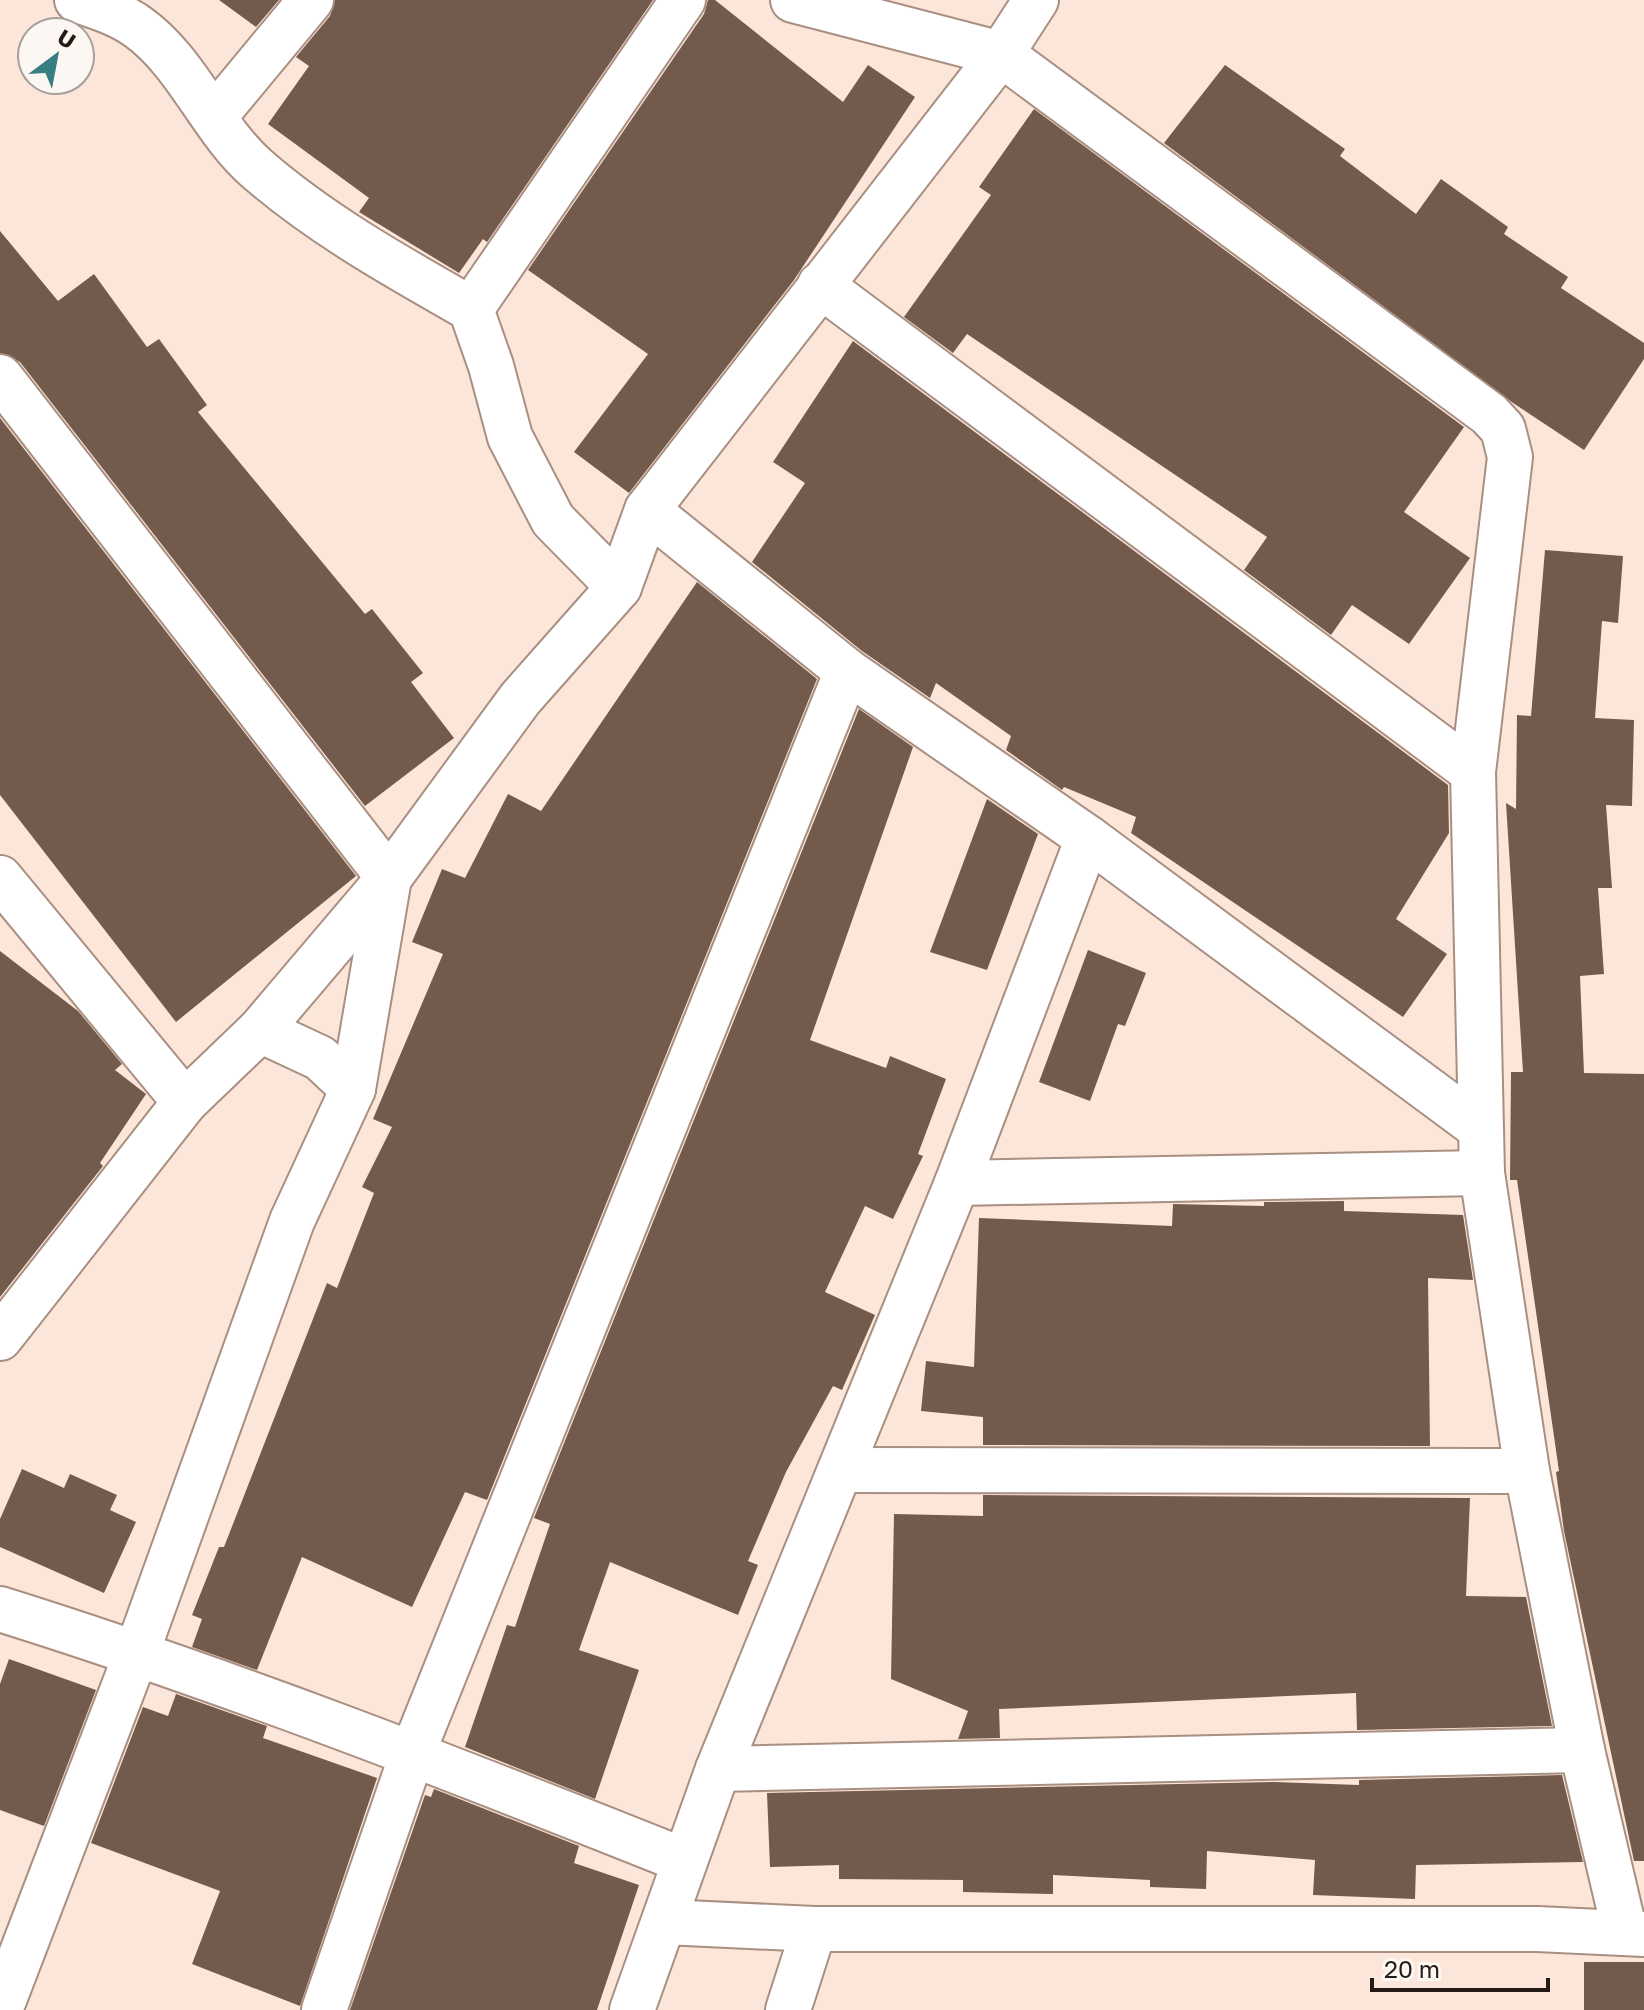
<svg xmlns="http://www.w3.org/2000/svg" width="1644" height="2010" font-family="'Golos Text',sans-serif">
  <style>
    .building { fill: #725b4d }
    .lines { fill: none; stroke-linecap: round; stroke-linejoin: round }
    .street-casing { stroke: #a98f81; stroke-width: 48 }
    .street { stroke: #fff; stroke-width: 44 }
  </style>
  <rect width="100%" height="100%" fill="#fce6da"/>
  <!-- building -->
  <g class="building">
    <path d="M 219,0 L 279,0 L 256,27 Z"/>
    <path d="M 335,0 L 653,0 L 487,242 L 483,239 L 459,273 L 359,212 L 369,198 L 268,124 L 309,66 L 296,57 L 330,16 Z"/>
    <path d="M 708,0 L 715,0 L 843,102 L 868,65 L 915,97 L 794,280 L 629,493 L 574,452 L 648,354 L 528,270 L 704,14 Z"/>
    <path d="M 1225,65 L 1345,149 L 1340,156 L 1416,214 L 1441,179 L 1508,227 L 1504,234 L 1568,277 L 1561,288 L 1644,343 L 1644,359 L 1584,450 L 1513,403 L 1164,143 Z"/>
    <path d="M 1034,109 L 1464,427 L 1404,512 L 1470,558 L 1409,644 L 1352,605 L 1331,635 L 1244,570 L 1267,537 L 967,334 L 953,353 L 904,317 L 991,195 L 979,187 Z"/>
    <path d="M 0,231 L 58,301 L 94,274 L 147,347 L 159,339 L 207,405 L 198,412 L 365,614 L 372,609 L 423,673 L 411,682 L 454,738 L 365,806 L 20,362 L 0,353 Z"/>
    <path d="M 853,341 L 1448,785 L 1449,833 L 1396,919 L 1447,954 L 1403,1017 L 1131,833 L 1136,817 L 1064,787 L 1062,790 L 1006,750 L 1011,736 L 936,683 L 930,698 L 862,651 L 752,562 L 805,483 L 773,462 Z"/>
    <path d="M 0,418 L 356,876 L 176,1022 L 0,795 Z"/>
    <path d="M 1545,550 L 1623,556 L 1618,623 L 1602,621 L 1595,718 L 1634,720 L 1632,806 L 1606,805 L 1612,888 L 1598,888 L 1604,974 L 1580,976 L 1584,1073 L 1644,1074 L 1644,1861 L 1634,1861 L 1564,1531 L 1556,1472 L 1559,1471 L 1517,1180 L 1510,1180 L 1511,1072 L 1523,1072 L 1506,803 L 1516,809 L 1517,715 L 1531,716 Z"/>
    <path d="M 697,582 L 817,679 L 487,1500 L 465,1492 L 412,1607 L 302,1557 L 257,1670 L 192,1647 L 202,1619 L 192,1615 L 219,1547 L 224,1547 L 327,1283 L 337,1288 L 374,1193 L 362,1187 L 392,1127 L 373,1119 L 443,954 L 412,942 L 442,869 L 465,878 L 508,794 L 541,811 Z"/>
    <path d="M 859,709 L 913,747 L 810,1040 L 886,1068 L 890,1056 L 946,1079 L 918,1154 L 923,1156 L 893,1219 L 865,1206 L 825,1292 L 875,1315 L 842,1390 L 833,1386 L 786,1472 L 748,1561 L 758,1565 L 738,1615 L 610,1562 L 579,1650 L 639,1670 L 595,1799 L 465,1747 L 507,1625 L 515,1627 L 550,1524 L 534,1518 Z"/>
    <path d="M 987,799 L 1038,834 L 987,970 L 930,952 Z"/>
    <path d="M 1088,950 L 1146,973 L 1125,1026 L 1118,1024 L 1090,1101 L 1039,1082 Z"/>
    <path d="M 0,951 L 78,1011 L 122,1064 L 115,1070 L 146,1094 L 100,1163 L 103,1166 L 0,1297 Z"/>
    <path d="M 1344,1201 L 1344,1211 L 1463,1215 L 1473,1280 L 1428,1278 L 1430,1446 L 983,1445 L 983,1417 L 921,1411 L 926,1361 L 974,1367 L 979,1218 L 1172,1226 L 1173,1204 L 1264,1206 L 1264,1202 Z"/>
    <path d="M 22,1469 L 64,1488 L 70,1474 L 117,1495 L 110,1510 L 136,1522 L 104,1593 L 0,1547 L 0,1519 Z"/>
    <path d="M 983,1495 L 1470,1498 L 1466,1596 L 1526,1597 L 1552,1726 L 1357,1730 L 1356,1693 L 999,1709 L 1000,1738 L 958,1739 L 968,1711 L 891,1679 L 894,1514 L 983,1516 Z"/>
    <path d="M 9,1659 L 96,1690 L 44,1826 L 0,1810 L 0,1684 Z"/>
    <path d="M 176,1694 L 267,1726 L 263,1738 L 377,1778 L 300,2006 L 192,1964 L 220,1891 L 91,1843 L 143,1707 L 168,1716 Z"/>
    <path d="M 1562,1775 L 1583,1862 L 1416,1865 L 1415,1899 L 1313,1895 L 1315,1860 L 1207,1851 L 1206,1889 L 1150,1887 L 1150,1880 L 1053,1875 L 1053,1894 L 963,1892 L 963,1880 L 839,1879 L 839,1865 L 770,1867 L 767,1793 L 1274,1782 L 1359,1785 L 1359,1780 Z"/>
    <path d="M 434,1789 L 579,1846 L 574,1863 L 639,1885 L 597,2010 L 350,2010 L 425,1795 L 431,1797 Z"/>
    <rect x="1584" y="1962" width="60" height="48"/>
  </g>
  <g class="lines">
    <defs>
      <g id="street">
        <path d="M 77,0 C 98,7 120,14 138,27 C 187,62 211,128 256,168 C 320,224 397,267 471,309 L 491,366 L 510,437 L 553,520 L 619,587"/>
        <path d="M 793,0 L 1001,54 L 1489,414 L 1503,429 L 1510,457 L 1473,772 L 1482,1173 L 1527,1471 L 1582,1750 L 1625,1933"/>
        <path d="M 214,117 L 311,0"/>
        <path d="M 820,285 L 1473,772"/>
        <path d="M 471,309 L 683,0"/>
        <path d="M 0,377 L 389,878 L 353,1089"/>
        <path d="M 647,510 L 847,671 L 1088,838 L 1480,1128"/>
        <path d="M 0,878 L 185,1102"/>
        <path d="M 957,1183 L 1482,1173"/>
        <path d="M 0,1338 L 185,1102 L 260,1030 L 389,878 L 520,699 L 619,587 L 647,510 L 1001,54 L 1036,0"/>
        <path d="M 841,1470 L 1527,1471"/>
        <path d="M 0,1609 C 233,1682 459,1771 685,1861"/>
        <path d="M 718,1769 L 1582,1750"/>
        <path d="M 665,1922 L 814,1929 L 1537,1929 L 1644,1934"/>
        <path d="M 0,2010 L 137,1652 L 292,1221 L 353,1089 L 320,1058 L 260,1030"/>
        <path d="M 324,2010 L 413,1752 L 847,671"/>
        <path d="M 632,2010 L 718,1769 L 957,1183 L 1088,838"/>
        <path d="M 788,2010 L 814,1929"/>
      </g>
    </defs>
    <!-- street casing -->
    <use href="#street" class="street-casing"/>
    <!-- street -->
    <use href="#street" class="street"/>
  </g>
  <!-- north arrow -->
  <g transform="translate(56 56) rotate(32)"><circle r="38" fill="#fdf7f4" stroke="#a79f9b" stroke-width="2"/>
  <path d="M0-6L14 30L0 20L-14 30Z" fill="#367e81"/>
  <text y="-12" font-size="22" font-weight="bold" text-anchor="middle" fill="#251b16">U</text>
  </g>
  <!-- scale -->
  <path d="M1372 1978v12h176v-12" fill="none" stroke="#251b16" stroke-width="4"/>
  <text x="1384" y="1978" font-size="24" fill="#251b16" stroke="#fdf7f4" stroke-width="6" paint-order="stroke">20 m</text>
</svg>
